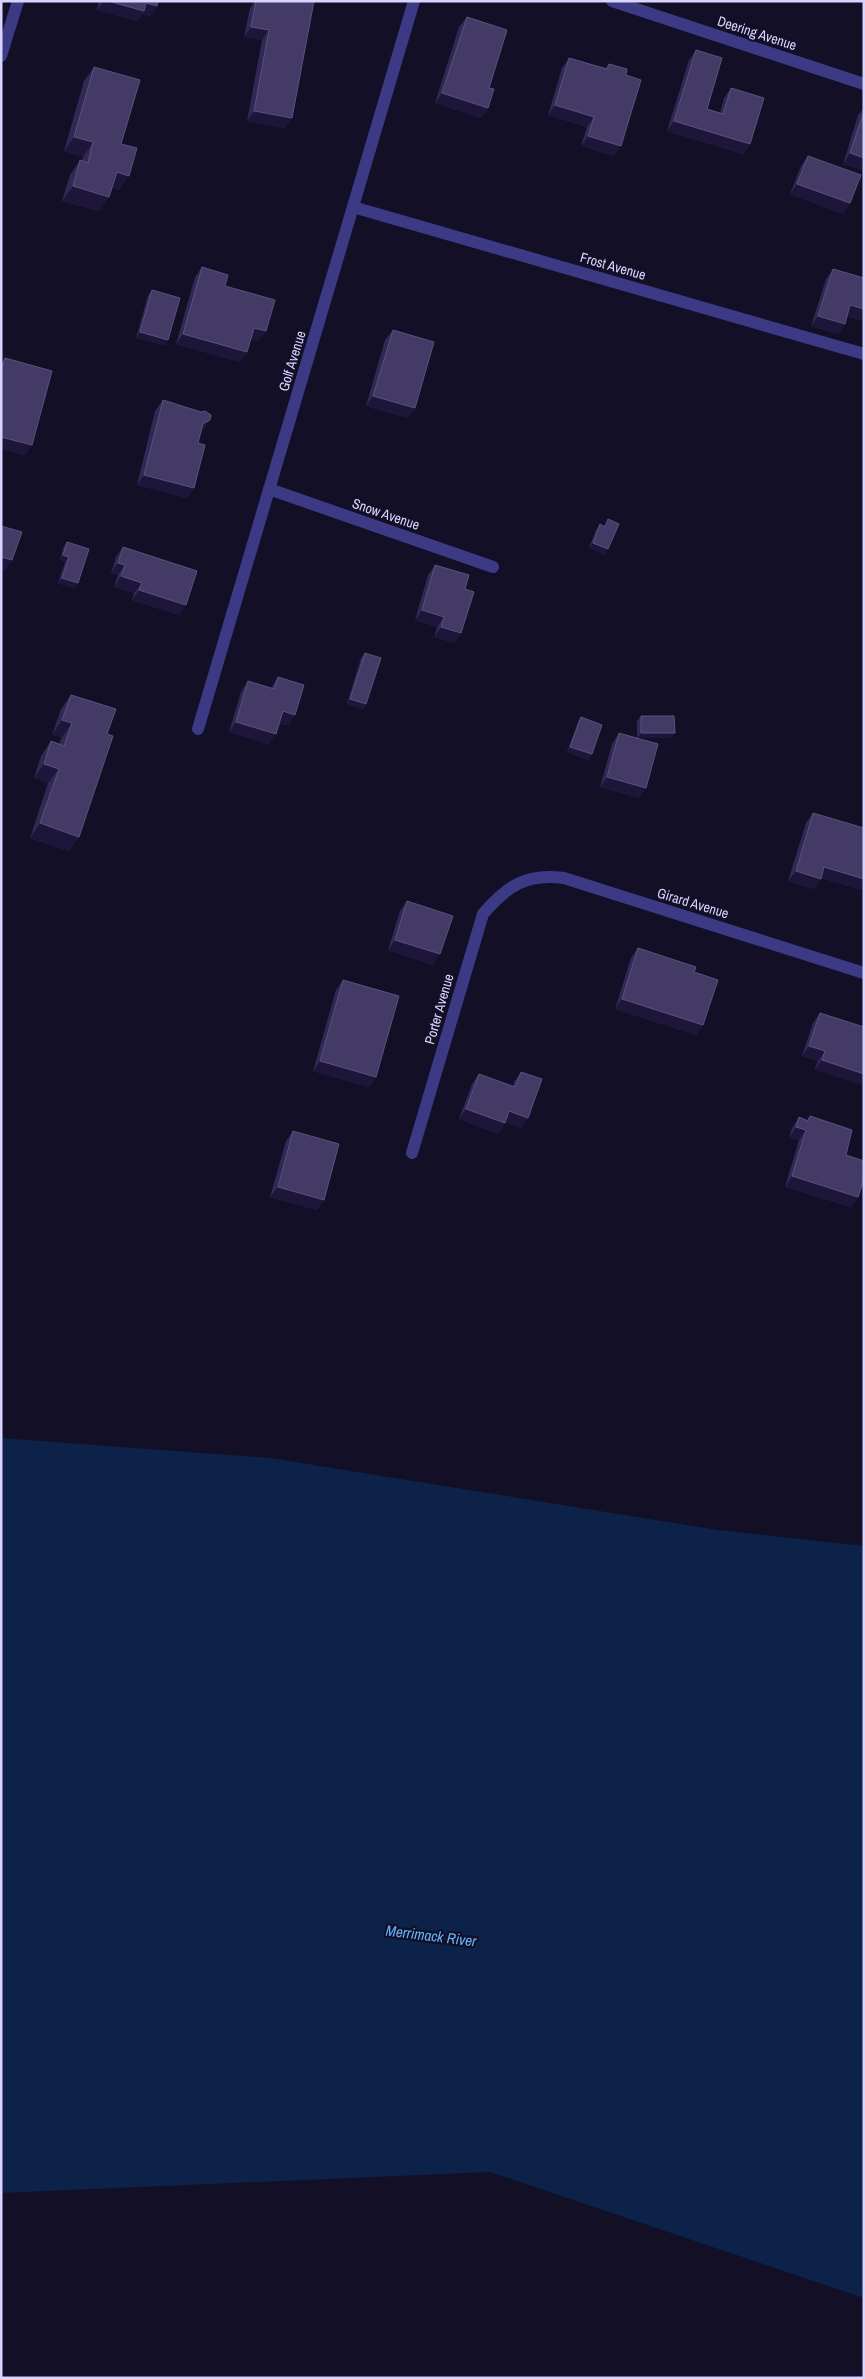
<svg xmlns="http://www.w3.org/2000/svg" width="865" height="2379" font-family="'Archivo Narrow',sans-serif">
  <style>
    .water { fill: #0c2248 }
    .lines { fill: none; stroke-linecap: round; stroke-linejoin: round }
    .minor { stroke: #3d3a85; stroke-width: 12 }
    .wall { fill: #312854 }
    .shaded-wall { fill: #1d163a }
    .building { fill: #433a66; stroke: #5a527e }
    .labels { text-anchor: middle; stroke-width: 4.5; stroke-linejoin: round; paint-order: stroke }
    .street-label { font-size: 14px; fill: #d9d4ff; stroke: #130f26 }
    .water-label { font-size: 15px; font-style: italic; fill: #62b6ff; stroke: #130f26 }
  </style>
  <rect width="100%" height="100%" fill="#130f26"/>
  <!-- water -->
  <path class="water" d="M 1,1438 L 270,1458 L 718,1530 L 864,1546 L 864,2298 L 490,2172 L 1,2193 Z"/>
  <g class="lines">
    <!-- minor -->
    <g class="minor">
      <path d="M 612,1 L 864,84"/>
      <path d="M 1,56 L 18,1"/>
      <path d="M 353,207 L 864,354"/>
      <path d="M 269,489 L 493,567"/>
      <path d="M 198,729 L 414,1"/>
      <path d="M 412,1153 L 483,914 C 507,886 526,873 564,878 L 864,973"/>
    </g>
  </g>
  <!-- wall -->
  <g class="wall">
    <path d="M 99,1 L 158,1 L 157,6 L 150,16 L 142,14 L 137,21 L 97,10 Z"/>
    <path d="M 255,1 L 314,1 L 292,118 L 284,128 L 247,121 L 262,40 L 244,37 L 250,8 Z"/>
    <path d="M 467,17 L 489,88 L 488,108 L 481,118 L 435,103 L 459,27 Z"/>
    <path d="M 696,50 L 707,109 L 720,113 L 724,98 L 731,88 L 750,144 L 743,154 L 667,131 L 689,60 Z"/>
    <path d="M 569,58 L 605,69 L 609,64 L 614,156 L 581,146 L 587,127 L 548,115 L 562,68 Z"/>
    <path d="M 94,67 L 121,144 L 119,190 L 112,188 L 109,197 L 99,211 L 62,201 L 70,175 L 80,160 L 82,161 L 83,157 L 64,151 L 84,81 Z"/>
    <path d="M 864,108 L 864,170 L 843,164 L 858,115 Z"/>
    <path d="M 808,156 L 850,203 L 843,214 L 790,194 L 801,166 Z"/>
    <path d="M 202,267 L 225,286 L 259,341 L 251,339 L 240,362 L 176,344 L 195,277 Z"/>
    <path d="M 833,269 L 864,278 L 864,321 L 847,316 L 845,324 L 838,334 L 811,326 L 826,279 Z"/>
    <path d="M 152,290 L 168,340 L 164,345 L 136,338 L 148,295 Z"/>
    <path d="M 393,330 L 408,418 L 366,406 L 385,340 Z"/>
    <path d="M 5,358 L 25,455 L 1,449 L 1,363 Z"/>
    <path d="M 163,400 L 203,430 L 201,431 L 198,443 L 194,488 L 187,498 L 137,485 L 155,411 Z"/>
    <path d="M 608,519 L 605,555 L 589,548 L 596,530 L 600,524 L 604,526 Z"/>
    <path d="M 67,542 L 78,583 L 74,588 L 58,583 L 65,562 L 60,560 L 63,548 Z"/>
    <path d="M 123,547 L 179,615 L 132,600 L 134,593 L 114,587 L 118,575 L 111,573 L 116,557 Z"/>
    <path d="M 435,565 L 465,589 L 461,633 L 454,643 L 434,637 L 437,627 L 415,620 L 428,575 Z"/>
    <path d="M 365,653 L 366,704 L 363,709 L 347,704 L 361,658 Z"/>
    <path d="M 278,677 L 295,715 L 288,725 L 279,723 L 269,744 L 229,732 L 241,692 L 248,681 L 271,688 Z"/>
    <path d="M 71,695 L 107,734 L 79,837 L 69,851 L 30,838 L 48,783 L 34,778 L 41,756 L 51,741 L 59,744 L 62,737 L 52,735 L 61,709 Z"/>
    <path d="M 641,716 L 671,738 L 637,738 L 637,721 Z"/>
    <path d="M 581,717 L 592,754 L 588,760 L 567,752 L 578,722 Z"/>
    <path d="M 619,733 L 646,788 L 639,798 L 600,787 L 612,744 Z"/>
    <path d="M 813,813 L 862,890 L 821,878 L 814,889 L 788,881 L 806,823 Z"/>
    <path d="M 407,901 L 433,965 L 388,950 L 400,911 Z"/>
    <path d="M 638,948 L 694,972 L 703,1025 L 696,1035 L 615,1009 L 631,958 Z"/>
    <path d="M 343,980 L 369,1087 L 313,1071 L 336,990 Z"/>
    <path d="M 820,1013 L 864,1027 L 814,1070 L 818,1061 L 802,1056 L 813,1023 Z"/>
    <path d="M 521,1072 L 528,1118 L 521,1128 L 506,1122 L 498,1134 L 459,1119 L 472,1084 L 479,1074 L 513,1086 L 514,1082 Z"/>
    <path d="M 810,1116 L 846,1155 L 858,1197 L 851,1207 L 785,1187 L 799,1140 L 789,1138 L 792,1128 L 799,1117 L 807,1120 Z"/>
    <path d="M 293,1131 L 317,1210 L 270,1197 L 286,1141 Z"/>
  </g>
  <!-- shaded-wall -->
  <g class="shaded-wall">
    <path d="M 103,1 L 146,3 L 157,6 L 150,16 L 142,14 L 137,21 L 97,10 Z"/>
    <path d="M 251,27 L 269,30 L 262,40 L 244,37 Z"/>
    <path d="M 442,93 L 488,108 L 481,118 L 435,103 Z"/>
    <path d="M 555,105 L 594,117 L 587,127 L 548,115 Z"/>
    <path d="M 254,111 L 292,118 L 284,128 L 247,121 Z"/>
    <path d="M 674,121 L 750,144 L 743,154 L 667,131 Z"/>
    <path d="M 588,136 L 621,146 L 614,156 L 581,146 Z"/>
    <path d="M 74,137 L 93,142 L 83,157 L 64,151 Z"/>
    <path d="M 850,153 L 864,158 L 864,170 L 843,164 Z"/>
    <path d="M 117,172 L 129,176 L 119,190 L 107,187 Z"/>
    <path d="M 797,184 L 850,203 L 843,214 L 790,194 Z"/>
    <path d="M 73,186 L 109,197 L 99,211 L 62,201 Z"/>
    <path d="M 850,305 L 864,309 L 864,321 L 843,315 Z"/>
    <path d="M 818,316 L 845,324 L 838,334 L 811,326 Z"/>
    <path d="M 254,328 L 266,331 L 259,341 L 247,338 Z"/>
    <path d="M 140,332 L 168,340 L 164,345 L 136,338 Z"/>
    <path d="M 183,334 L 247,352 L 240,362 L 176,344 Z"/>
    <path d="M 373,396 L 415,408 L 408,418 L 366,406 Z"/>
    <path d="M 210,420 L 203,430 L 196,434 L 203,424 Z"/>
    <path d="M 1,437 L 32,445 L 25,455 L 1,449 Z"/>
    <path d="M 144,475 L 194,488 L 187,498 L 137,485 Z"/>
    <path d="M 593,543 L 608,549 L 605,555 L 589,548 Z"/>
    <path d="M 63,555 L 69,557 L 65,562 L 60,560 Z"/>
    <path d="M 1,557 L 12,560 L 5,571 L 1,569 Z"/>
    <path d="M 118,563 L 125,565 L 118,575 L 111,573 Z"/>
    <path d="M 121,576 L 142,583 L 134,593 L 114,587 Z"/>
    <path d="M 62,578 L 78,583 L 74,588 L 58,583 Z"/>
    <path d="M 139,590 L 186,605 L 179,615 L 132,600 Z"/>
    <path d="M 422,610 L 444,617 L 437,627 L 415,620 Z"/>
    <path d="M 441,627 L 461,633 L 454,643 L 434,637 Z"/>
    <path d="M 350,699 L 366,704 L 363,709 L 347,704 Z"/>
    <path d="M 283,711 L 295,715 L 288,725 L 276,722 Z"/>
    <path d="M 62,720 L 72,723 L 62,737 L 52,735 Z"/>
    <path d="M 236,722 L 276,734 L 269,744 L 229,732 Z"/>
    <path d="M 641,733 L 675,733 L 671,738 L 637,738 Z"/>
    <path d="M 570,747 L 592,754 L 588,760 L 567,752 Z"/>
    <path d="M 44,764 L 59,769 L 48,783 L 34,778 Z"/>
    <path d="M 607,777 L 646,788 L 639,798 L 600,787 Z"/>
    <path d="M 40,823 L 79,837 L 69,851 L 30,838 Z"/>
    <path d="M 824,867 L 864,879 L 864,888 L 862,890 L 817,877 Z"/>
    <path d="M 796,871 L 821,879 L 814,889 L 788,881 Z"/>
    <path d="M 395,940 L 440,954 L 433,965 L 388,950 Z"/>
    <path d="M 622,999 L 703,1025 L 696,1035 L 615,1009 Z"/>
    <path d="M 809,1046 L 825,1051 L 818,1061 L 802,1056 Z"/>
    <path d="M 822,1060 L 864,1074 L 864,1086 L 814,1070 Z"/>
    <path d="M 320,1061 L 376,1077 L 369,1087 L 313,1071 Z"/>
    <path d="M 466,1109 L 505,1123 L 498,1134 L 459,1119 Z"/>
    <path d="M 509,1111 L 528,1118 L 521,1128 L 502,1121 Z"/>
    <path d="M 796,1127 L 806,1130 L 799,1140 L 789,1138 Z"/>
    <path d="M 792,1176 L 858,1197 L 851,1207 L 785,1187 Z"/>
    <path d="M 278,1187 L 324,1200 L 317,1210 L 270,1197 Z"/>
  </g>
  <!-- building -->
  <g class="building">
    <path d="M 108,1 L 158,1 L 157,6 L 146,3 L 144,11 Z"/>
    <path d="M 256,1 L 314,1 L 292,118 L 254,111 L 269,30 L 251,27 Z"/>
    <path d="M 467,17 L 507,30 L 489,88 L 494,89 L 488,108 L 442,93 Z"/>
    <path d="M 696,50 L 722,58 L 707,109 L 723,114 L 731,88 L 764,98 L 750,144 L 674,121 Z"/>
    <path d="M 569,58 L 607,69 L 609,64 L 627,69 L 626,75 L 641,80 L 621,146 L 588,136 L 594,117 L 555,105 Z"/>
    <path d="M 94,67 L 140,80 L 121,144 L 137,148 L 129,176 L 117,172 L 109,197 L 73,186 L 80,160 L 88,163 L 93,142 L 74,137 Z"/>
    <path d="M 864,111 L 864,158 L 850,153 Z"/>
    <path d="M 808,156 L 861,175 L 850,203 L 797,184 Z"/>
    <path d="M 202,267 L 228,275 L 225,286 L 275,300 L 266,331 L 254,328 L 247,352 L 183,334 Z"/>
    <path d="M 833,269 L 864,278 L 864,309 L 850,305 L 845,324 L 818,316 Z"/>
    <path d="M 152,290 L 180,298 L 168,340 L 140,332 Z"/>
    <path d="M 393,330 L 434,342 L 415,408 L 373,396 Z"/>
    <path d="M 5,358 L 52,371 L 32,445 L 1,437 L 1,371 Z"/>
    <path d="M 163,400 L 201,412 L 205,411 L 211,415 L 210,420 L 203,424 L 198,443 L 205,445 L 194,488 L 144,475 Z"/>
    <path d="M 608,519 L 619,524 L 608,549 L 593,543 L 600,524 L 605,527 Z"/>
    <path d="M 1,526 L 22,532 L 12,560 L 1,557 Z"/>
    <path d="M 67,542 L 89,549 L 78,583 L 62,578 L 69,557 L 63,555 Z"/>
    <path d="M 123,547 L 197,571 L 186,605 L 139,590 L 142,583 L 121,576 L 125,565 L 118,563 Z"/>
    <path d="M 435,565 L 469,575 L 465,589 L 474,592 L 461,633 L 441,627 L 444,617 L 422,610 Z"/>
    <path d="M 365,653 L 381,658 L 366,704 L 350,699 Z"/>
    <path d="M 278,677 L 304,685 L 295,715 L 283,711 L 276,734 L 236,722 L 248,681 L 274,689 Z"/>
    <path d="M 71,695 L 116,709 L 107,734 L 113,736 L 79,837 L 40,823 L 59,769 L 44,764 L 51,741 L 64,746 L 72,723 L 62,720 Z"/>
    <path d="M 641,716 L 674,716 L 675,733 L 641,733 Z"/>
    <path d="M 581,717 L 602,725 L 592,754 L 570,747 Z"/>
    <path d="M 619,733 L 658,744 L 646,788 L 607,777 Z"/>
    <path d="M 813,813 L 864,828 L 864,879 L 824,867 L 821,879 L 796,871 Z"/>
    <path d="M 407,901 L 453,916 L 440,954 L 395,940 Z"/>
    <path d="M 638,948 L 696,967 L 694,972 L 718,980 L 703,1025 L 622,999 Z"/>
    <path d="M 343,980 L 399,996 L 376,1077 L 320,1061 Z"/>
    <path d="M 820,1013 L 864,1027 L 864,1074 L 822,1060 L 825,1051 L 809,1046 Z"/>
    <path d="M 521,1072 L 542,1079 L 528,1118 L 509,1111 L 505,1123 L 466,1109 L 479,1074 L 515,1087 Z"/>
    <path d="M 810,1116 L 852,1130 L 846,1155 L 864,1161 L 864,1179 L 858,1197 L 792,1176 L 806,1130 L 796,1127 L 799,1117 L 808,1121 Z"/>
    <path d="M 293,1131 L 339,1144 L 324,1200 L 278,1187 Z"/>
  </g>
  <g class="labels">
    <!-- street labels -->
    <g class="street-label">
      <text transform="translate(757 33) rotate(18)" y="5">Deering Avenue</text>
      <text transform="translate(613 266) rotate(16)" y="5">Frost Avenue</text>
      <text transform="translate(292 361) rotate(-73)" y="5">Golf Avenue</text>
      <text transform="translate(386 514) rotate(19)" y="5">Snow Avenue</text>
      <text transform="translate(693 903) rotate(17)" y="5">Girard Avenue</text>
      <text transform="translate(439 1009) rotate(-74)" y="5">Porter Avenue</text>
    </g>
    <!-- water labels -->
    <g class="water-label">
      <text transform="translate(431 1936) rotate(7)" y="5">Merrimack River</text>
    </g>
  </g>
  <!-- border -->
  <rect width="865" height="2379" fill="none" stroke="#d9d4ff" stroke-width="5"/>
</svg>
